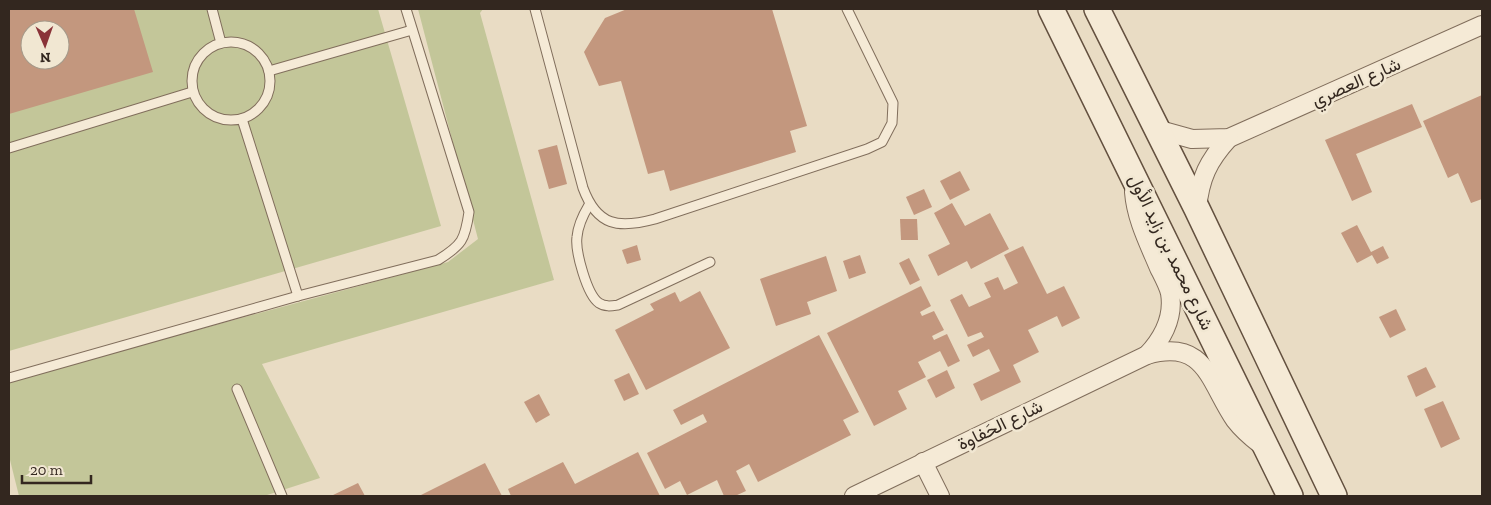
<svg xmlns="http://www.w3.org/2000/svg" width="1491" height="505" font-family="'Zilla Slab',Vazirmatn,serif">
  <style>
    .green { fill: #c3c699; fill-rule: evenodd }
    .building { fill: #c3977e; fill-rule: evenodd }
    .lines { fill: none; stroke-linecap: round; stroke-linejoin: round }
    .service-casing { stroke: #816e5c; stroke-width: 11 }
    .minor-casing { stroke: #816e5c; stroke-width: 20 }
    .secondary-casing { stroke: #63503f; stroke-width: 28 }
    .service { stroke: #f5ead6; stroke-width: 9 }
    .minor { stroke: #f5ead6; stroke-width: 18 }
    .secondary { stroke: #f5ead6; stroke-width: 25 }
    .labels { text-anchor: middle; stroke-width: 5; stroke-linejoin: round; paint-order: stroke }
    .street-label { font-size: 18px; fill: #33271f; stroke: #f1e7d2 }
  </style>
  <rect width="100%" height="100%" fill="#e9dcc4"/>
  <!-- green -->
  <g class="green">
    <path d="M 9,9 L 378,9 L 441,226 L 9,351 ZM 30,30 L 60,30 L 60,60 L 30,60 Z"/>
    <path d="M 418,9 L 483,9 L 480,13 L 554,280 L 262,364 L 320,478 L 264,496 L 19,496 L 9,456 L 9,381 L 448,262 L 478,239 Z"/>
  </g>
  <!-- building -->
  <g class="building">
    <path d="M 9,9 L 134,9 L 153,72 L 9,114 ZM 30,30 L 60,30 L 60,60 L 30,60 Z"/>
    <path d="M 627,9 L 772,9 L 807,126 L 790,131 L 796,152 L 670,191 L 664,170 L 648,174 L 621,81 L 599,86 L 584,52 L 605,18 Z"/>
    <path d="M 1482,95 L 1482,199 L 1471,203 L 1458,173 L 1448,178 L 1423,121 Z"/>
    <path d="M 1412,104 L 1422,127 L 1356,154 L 1372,192 L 1352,201 L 1325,140 Z"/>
    <path d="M 557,145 L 567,184 L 549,189 L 538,150 Z"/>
    <path d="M 960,171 L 970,190 L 950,200 L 940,181 Z"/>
    <path d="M 924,189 L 932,207 L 914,215 L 906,197 Z"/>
    <path d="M 952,203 L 965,226 L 990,213 L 1009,249 L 971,269 L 967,261 L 938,276 L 928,255 L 950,244 L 934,213 Z"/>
    <path d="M 900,219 L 917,219 L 918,240 L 901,240 Z"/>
    <path d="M 1357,225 L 1371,252 L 1383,246 L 1389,258 L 1377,264 L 1372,255 L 1357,263 L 1341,233 Z"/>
    <path d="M 637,245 L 641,260 L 627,264 L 622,250 Z"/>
    <path d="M 1023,246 L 1047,294 L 1064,286 L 1080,318 L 1062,327 L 1057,316 L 1028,330 L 1039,352 L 1013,365 L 1021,382 L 981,401 L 973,384 L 1000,371 L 989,349 L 973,357 L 967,345 L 984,337 L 981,332 L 968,337 L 950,300 L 962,294 L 969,307 L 991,297 L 984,283 L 998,277 L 1004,290 L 1018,283 L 1004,255 Z"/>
    <path d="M 860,255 L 866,273 L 849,279 L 843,261 Z"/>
    <path d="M 826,256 L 837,291 L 807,302 L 811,314 L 776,326 L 760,279 Z"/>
    <path d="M 909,258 L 920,280 L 910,285 L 899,263 Z"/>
    <path d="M 921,286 L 931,306 L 920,312 L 922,316 L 934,311 L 944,330 L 932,336 L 934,340 L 947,334 L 960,361 L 948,367 L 940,351 L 918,362 L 926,377 L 898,391 L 907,409 L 874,426 L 827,333 Z"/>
    <path d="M 700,291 L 730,348 L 646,390 L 615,330 L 654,310 L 650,304 L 675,292 L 680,302 Z"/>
    <path d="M 1396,309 L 1406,330 L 1390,338 L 1379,317 Z"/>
    <path d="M 819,335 L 859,412 L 843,420 L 851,435 L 758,482 L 749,464 L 736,471 L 746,491 L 735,496 L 724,496 L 717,480 L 687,495 L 680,481 L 665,489 L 647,453 L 707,422 L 703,414 L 681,425 L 673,410 Z"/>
    <path d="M 1426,367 L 1436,387 L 1416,397 L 1407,376 Z"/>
    <path d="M 947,370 L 955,388 L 936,398 L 927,380 Z"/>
    <path d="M 629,373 L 639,394 L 624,401 L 614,380 Z"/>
    <path d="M 539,394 L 550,415 L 536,423 L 524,402 Z"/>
    <path d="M 1443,401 L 1460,439 L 1441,448 L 1424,409 Z"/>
    <path d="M 638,452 L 660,496 L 511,496 L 508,489 L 563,462 L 575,484 Z"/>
    <path d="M 485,463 L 502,496 L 419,496 Z"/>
    <path d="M 358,483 L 365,496 L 331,496 Z"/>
  </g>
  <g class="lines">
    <defs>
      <g id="service">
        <path d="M 212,9 L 221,43"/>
        <path d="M 535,9 L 583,188 C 597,226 618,229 655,219 L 867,149 L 882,142 L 892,123 L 893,103 L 847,9"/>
        <circle cx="231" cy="81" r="39"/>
        <path d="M 269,71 L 412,30"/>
        <path d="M 242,119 L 298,296"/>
        <path d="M 9,148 L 192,92"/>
        <path d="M 589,205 C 583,215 578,225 577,237 C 575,251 587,295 599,303 C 605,307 611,306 618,305 L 710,262"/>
        <path d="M 9,378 L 298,296 L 438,260 C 462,245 465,240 469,212 L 406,9"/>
        <path d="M 237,389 L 282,496"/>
      </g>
      <g id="minor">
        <path d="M 1156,129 L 1192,139 L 1229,138 L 1482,25"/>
        <path d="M 1134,192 C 1136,219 1149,244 1159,268 C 1163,276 1168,285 1170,293 C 1174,317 1163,338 1147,355"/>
        <path d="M 1197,209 C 1200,178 1208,161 1229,138"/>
        <path d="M 923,462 L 940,496"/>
        <path d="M 854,496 L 1147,355 C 1206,338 1209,382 1235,420 C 1242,429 1251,437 1260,444"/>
      </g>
      <g id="secondary">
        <path d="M 1051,9 L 1290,496"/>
        <path d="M 1097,9 L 1197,209 L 1334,496"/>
      </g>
    </defs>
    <!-- service casing -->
    <use href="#service" class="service-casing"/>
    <!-- minor casing -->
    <use href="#minor" class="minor-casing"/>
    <!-- secondary casing -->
    <use href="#secondary" class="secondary-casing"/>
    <!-- service -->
    <use href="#service" class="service"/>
    <!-- minor -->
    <use href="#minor" class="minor"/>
    <!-- secondary -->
    <use href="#secondary" class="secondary"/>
  </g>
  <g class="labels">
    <!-- street labels -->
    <g class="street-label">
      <text transform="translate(1356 82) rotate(-24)" y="6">شارع العصري</text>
      <text transform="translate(1171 252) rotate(64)" y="6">شارع محمد بن زايد الأول</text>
      <text transform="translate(1000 425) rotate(-26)" y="6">شارع الحَفاوة</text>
    </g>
  </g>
  <!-- border -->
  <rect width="1491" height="505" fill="none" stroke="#33271f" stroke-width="20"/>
  <!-- north arrow -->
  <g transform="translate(45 45) rotate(178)"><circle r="24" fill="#f1e7d2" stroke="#a59a8a"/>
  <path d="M0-4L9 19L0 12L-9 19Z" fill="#8a3338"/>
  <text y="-8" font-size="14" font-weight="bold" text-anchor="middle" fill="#33271f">N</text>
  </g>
  <!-- scale -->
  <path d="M22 475v8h69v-8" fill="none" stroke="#33271f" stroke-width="2.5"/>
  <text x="30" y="475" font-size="15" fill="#33271f" stroke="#f1e7d2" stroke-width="4" paint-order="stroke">20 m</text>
</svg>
